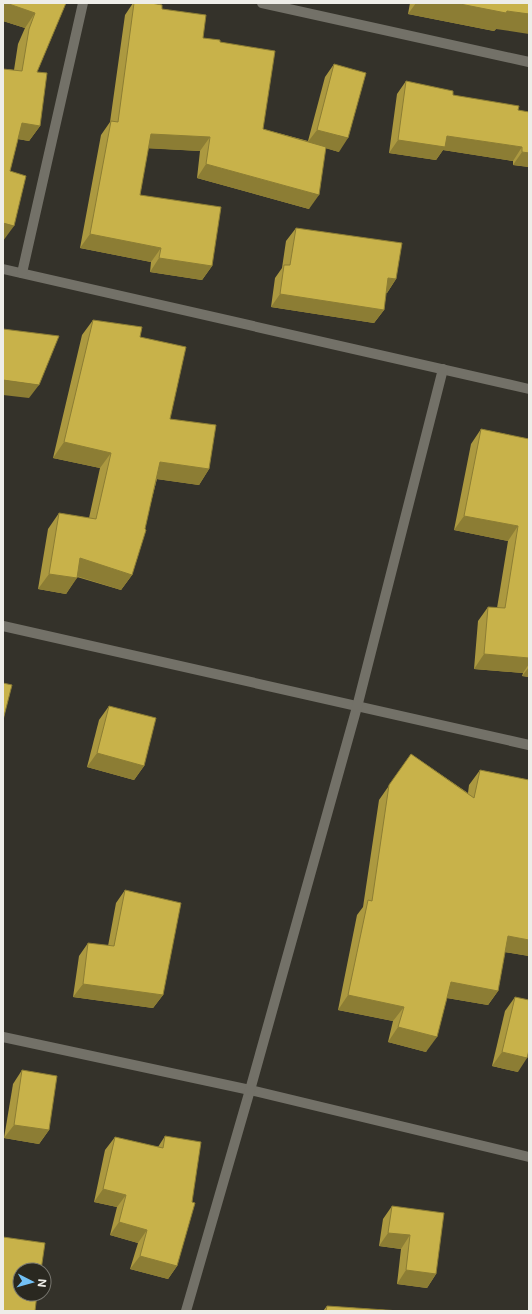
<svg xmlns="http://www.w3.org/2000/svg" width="532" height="1314" font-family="Inter,sans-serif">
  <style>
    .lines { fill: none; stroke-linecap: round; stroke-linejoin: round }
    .minor { stroke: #737168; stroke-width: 10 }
    .wall { fill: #ac9940 }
    .shaded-wall { fill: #8c7d34 }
    .building { fill: #c8b24a; stroke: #8c7d34 }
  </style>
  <rect width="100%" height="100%" fill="#34322a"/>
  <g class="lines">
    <!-- minor -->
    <g class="minor">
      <path d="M 262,3 L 529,62"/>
      <path d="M 3,269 L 529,389"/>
      <path d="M 22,273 L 83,3"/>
      <path d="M 3,626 L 529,745"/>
      <path d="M 3,1037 L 250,1090 L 529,1157"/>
      <path d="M 186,1311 L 250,1090 L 357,707 L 443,369"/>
    </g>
  </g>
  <!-- wall -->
  <g class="wall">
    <path d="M 3,3 L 66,3 L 37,72 L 40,126 L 29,141 L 18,139 L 10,171 L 3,241 L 3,69 L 14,70 L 18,44 L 25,28 L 3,21 Z"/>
    <path d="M 133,3 L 151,3 L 162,9 L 203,38 L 220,42 L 263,129 L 308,141 L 325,77 L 334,64 L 339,152 L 326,148 L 309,209 L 197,178 L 200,151 L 148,148 L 140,195 L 212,266 L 202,280 L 150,272 L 151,262 L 80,248 L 101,135 L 110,122 L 125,15 Z"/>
    <path d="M 410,3 L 529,3 L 496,29 L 494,31 L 408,14 Z"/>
    <path d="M 406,81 L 453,95 L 518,110 L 529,167 L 513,165 L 513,161 L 443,150 L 436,160 L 389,153 L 397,94 Z"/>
    <path d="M 296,228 L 396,279 L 387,293 L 386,293 L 384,310 L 374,323 L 271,307 L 275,278 L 282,268 L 286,241 Z"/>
    <path d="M 93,320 L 140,337 L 170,419 L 209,469 L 199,485 L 157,479 L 132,575 L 121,590 L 77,577 L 66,594 L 38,589 L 48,529 L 59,513 L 89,518 L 100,468 L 53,458 L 82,335 Z"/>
    <path d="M 481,429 L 529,439 L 529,677 L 522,676 L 523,673 L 474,669 L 478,621 L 488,607 L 497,608 L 508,541 L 454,530 L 471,444 Z"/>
    <path d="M 109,706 L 144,766 L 134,780 L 87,767 L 99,720 Z"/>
    <path d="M 411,754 L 468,793 L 469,785 L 480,770 L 529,780 L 529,956 L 505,952 L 498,991 L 488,1005 L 447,998 L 426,1052 L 388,1042 L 393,1021 L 338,1010 L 357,915 L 363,907 L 379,800 Z"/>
    <path d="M 125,890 L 163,995 L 153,1008 L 73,997 L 79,956 L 88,943 L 108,946 L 116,903 Z"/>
    <path d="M 515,997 L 518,1072 L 492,1066 L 505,1011 Z"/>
    <path d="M 22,1070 L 49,1130 L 39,1144 L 4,1138 L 13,1084 Z"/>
    <path d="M 165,1136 L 177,1266 L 168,1279 L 130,1269 L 138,1243 L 110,1235 L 117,1207 L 94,1202 L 105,1150 L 115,1137 L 158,1147 Z"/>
    <path d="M 392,1206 L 436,1274 L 427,1288 L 397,1284 L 401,1249 L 379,1246 L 383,1219 Z"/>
    <path d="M 327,1306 L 400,1311 L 323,1311 Z"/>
  </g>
  <!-- shaded-wall -->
  <g class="shaded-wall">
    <path d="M 3,3 L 6,3 L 35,13 L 25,28 L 3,21 Z"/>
    <path d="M 416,3 L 455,3 L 529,14 L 529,34 L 496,29 L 494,31 L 408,14 Z"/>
    <path d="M 22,123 L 40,126 L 29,141 L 12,138 Z"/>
    <path d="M 317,130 L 348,138 L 339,152 L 307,143 Z"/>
    <path d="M 151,134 L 210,137 L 200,151 L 141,148 Z"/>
    <path d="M 447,136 L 522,147 L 513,161 L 443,150 L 436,160 L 389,153 L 398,140 Z"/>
    <path d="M 522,152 L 529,153 L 529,167 L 513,165 Z"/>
    <path d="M 206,164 L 319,195 L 309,209 L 197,178 Z"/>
    <path d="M 3,223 L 14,226 L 3,241 Z"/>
    <path d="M 90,234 L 161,248 L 151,262 L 80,248 Z"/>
    <path d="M 159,258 L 212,266 L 202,280 L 150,272 Z"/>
    <path d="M 388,278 L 396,279 L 387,293 L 379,291 Z"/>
    <path d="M 280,294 L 384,310 L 374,323 L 271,307 Z"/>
    <path d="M 3,380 L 39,385 L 29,398 L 3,395 Z"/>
    <path d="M 64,442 L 111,453 L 100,468 L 53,458 Z"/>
    <path d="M 160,462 L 209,469 L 199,485 L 149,478 Z"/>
    <path d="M 464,516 L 518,526 L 508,541 L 454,530 Z"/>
    <path d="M 80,558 L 132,575 L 121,590 L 70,574 Z"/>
    <path d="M 49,574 L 77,578 L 66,594 L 38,589 Z"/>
    <path d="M 484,654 L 529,658 L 529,664 L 523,673 L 474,669 Z"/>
    <path d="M 529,667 L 529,677 L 522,676 Z"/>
    <path d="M 97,753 L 144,766 L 134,780 L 87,767 Z"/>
    <path d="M 508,936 L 529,940 L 529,956 L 498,951 Z"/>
    <path d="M 451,982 L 498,991 L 488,1005 L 441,997 Z"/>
    <path d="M 83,984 L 163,995 L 153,1008 L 73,997 Z"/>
    <path d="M 348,995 L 404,1007 L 393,1021 L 338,1010 Z"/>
    <path d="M 398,1027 L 437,1037 L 426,1052 L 388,1042 Z"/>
    <path d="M 502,1052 L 527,1058 L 518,1072 L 492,1066 Z"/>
    <path d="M 14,1125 L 49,1130 L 39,1144 L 4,1138 Z"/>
    <path d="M 103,1189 L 126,1195 L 117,1207 L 94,1202 Z"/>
    <path d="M 119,1222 L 147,1230 L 138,1243 L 110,1235 Z"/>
    <path d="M 388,1233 L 410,1235 L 401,1249 L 379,1246 Z"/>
    <path d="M 140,1256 L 177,1266 L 168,1279 L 130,1269 Z"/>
    <path d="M 406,1270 L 436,1274 L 427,1288 L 397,1284 Z"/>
  </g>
  <!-- building -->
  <g class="building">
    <path d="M 6,3 L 66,3 L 37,72 L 47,73 L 40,126 L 22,123 L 10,171 L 26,176 L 14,226 L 3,223 L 3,69 L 22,71 L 29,29 L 35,13 Z"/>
    <path d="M 134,3 L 151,3 L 162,5 L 162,9 L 206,15 L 203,38 L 220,40 L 220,42 L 275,51 L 263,129 L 326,147 L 319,195 L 206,164 L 210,137 L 151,134 L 140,195 L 221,207 L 212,266 L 159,258 L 161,248 L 90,234 L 111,121 L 118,122 Z"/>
    <path d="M 455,3 L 529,3 L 529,14 L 507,11 L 506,13 Z"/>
    <path d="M 334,64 L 366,73 L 348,138 L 317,130 Z"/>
    <path d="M 406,81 L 453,91 L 453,95 L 519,106 L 518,110 L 529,112 L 529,153 L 522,152 L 522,147 L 447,136 L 445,147 L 398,140 Z"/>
    <path d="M 296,228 L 402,243 L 396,279 L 388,278 L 384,310 L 280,294 L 284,265 L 290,265 Z"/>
    <path d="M 93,320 L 142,327 L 140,337 L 186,347 L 170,419 L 216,425 L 209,469 L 160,462 L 145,529 L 146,530 L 132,575 L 80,558 L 77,578 L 49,574 L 59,513 L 96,519 L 111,453 L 64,442 Z"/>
    <path d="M 3,329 L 59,336 L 39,385 L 3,380 Z"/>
    <path d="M 481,429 L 529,439 L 529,658 L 484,654 L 488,607 L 505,608 L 518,526 L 464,516 Z"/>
    <path d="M 3,683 L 12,685 L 3,720 Z"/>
    <path d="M 109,706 L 156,718 L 144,766 L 97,753 Z"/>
    <path d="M 411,754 L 474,798 L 480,770 L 529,780 L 529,940 L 508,936 L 498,991 L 451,982 L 437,1037 L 398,1027 L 404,1007 L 348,995 L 368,900 L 372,901 L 389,785 Z"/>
    <path d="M 125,890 L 181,903 L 163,995 L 83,984 L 88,943 L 114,946 Z"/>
    <path d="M 515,997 L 529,1000 L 529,1050 L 527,1058 L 502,1052 Z"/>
    <path d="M 22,1070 L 57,1076 L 49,1130 L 14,1125 Z"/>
    <path d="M 165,1136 L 201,1142 L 192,1202 L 195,1203 L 177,1266 L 140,1256 L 147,1230 L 119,1222 L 126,1195 L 103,1189 L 115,1137 L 163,1148 Z"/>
    <path d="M 392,1206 L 444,1213 L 436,1274 L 406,1270 L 410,1235 L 388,1233 Z"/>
    <path d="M 3,1237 L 45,1243 L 41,1270 L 20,1270 L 20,1294 L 37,1294 L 35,1311 L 3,1311 Z"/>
    <path d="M 327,1306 L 400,1311 L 326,1311 Z"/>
  </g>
  <!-- border -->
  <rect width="532" height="1314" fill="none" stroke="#eeede8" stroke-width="8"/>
  <!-- north arrow -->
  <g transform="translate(32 1282) rotate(96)"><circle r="19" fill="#2a2820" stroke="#787770"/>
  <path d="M0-3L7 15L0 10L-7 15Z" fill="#73c1f6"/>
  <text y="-6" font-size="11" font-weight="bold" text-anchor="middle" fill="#eeede8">N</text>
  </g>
</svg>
